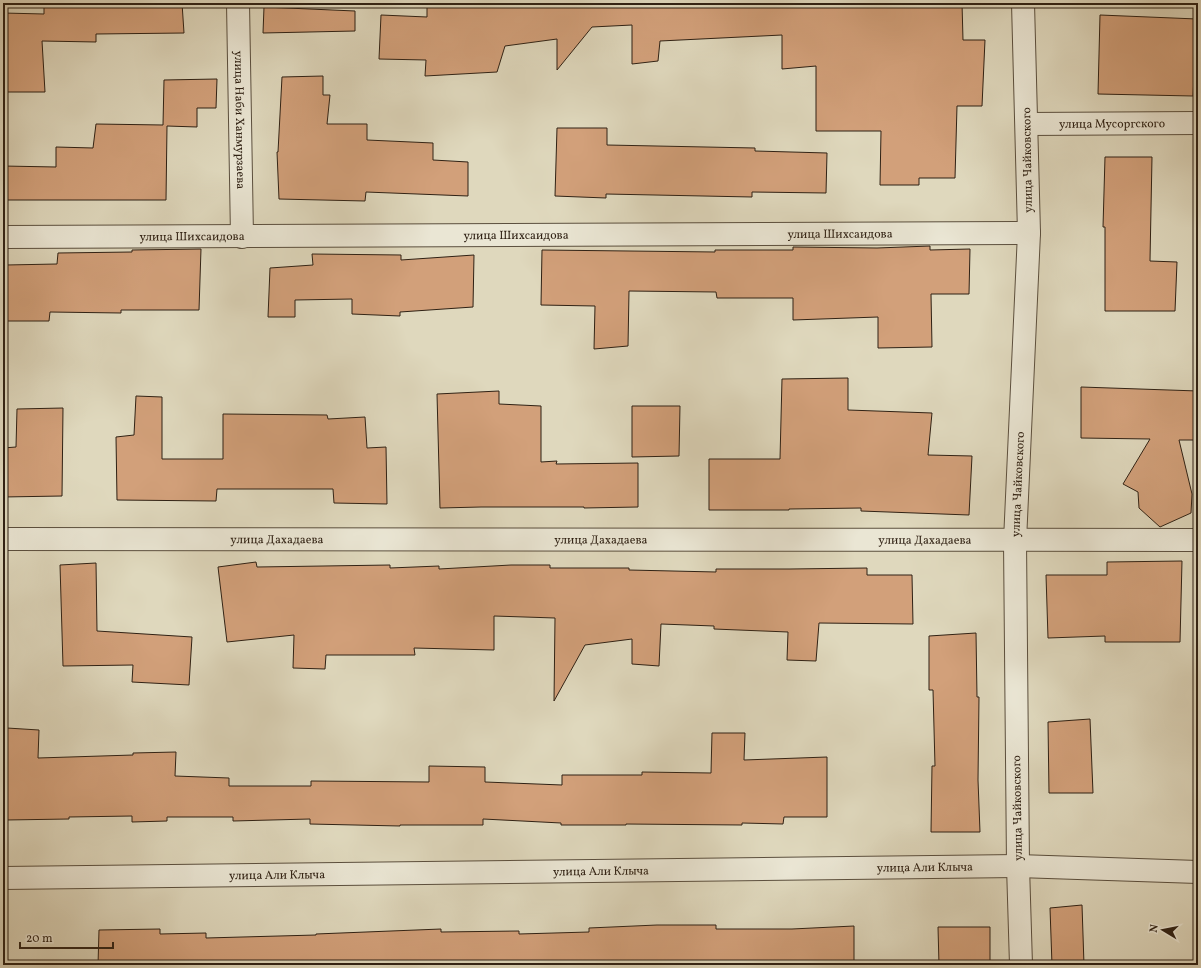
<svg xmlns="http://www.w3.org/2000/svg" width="1201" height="968" font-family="Vollkorn,serif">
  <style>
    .building { fill: #d2a07a; stroke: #2f2114 }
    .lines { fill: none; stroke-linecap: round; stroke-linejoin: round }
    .street-casing { stroke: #5b4f3e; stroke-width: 24 }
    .street { stroke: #eae6d4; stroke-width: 22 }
    .labels { text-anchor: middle; stroke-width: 3.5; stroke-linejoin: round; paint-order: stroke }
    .street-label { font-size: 12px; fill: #2f2114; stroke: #eae6d4 }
  </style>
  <rect width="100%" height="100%" fill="#dfd8bd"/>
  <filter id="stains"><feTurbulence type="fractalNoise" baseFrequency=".005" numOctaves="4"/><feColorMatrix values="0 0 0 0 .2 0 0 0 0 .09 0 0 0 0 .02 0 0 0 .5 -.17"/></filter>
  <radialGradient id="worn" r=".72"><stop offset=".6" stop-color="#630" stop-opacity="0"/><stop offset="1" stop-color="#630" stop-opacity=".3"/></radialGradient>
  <!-- building -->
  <g class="building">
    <path d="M 44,3 L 182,3 L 184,33 L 96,34 L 96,42 L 42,41 L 45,92 L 3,92 L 3,13 L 44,14 Z"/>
    <path d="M 427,3 L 962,3 L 963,40 L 985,40 L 982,106 L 957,106 L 955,178 L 919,178 L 919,185 L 880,185 L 881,131 L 816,131 L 816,66 L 782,69 L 782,35 L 660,41 L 658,61 L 632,64 L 632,25 L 592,27 L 557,70 L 557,39 L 505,46 L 497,72 L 425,76 L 426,60 L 379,59 L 381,15 L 427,17 Z"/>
    <path d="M 264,7 L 355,11 L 355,31 L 263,33 Z"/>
    <path d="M 1100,15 L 1197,19 L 1193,96 L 1098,94 Z"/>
    <path d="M 323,76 L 323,95 L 330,95 L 327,124 L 367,124 L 367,140 L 433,143 L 433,160 L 468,162 L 468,196 L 366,192 L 365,201 L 279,199 L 277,152 L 278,152 L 282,77 Z"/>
    <path d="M 217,79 L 216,108 L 197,108 L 197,127 L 167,126 L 166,200 L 3,200 L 3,166 L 56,167 L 56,147 L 93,148 L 96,124 L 163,125 L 164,80 Z"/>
    <path d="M 557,128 L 607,128 L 607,145 L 755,148 L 755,151 L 827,153 L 826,193 L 752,192 L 752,197 L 606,194 L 606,198 L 555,196 Z"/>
    <path d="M 1105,157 L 1152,157 L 1150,261 L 1177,262 L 1175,311 L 1105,311 L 1105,227 L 1103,227 Z"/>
    <path d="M 930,246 L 930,250 L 970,249 L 969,294 L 931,294 L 932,347 L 878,348 L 878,317 L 793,320 L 793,298 L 717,298 L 716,292 L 629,291 L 628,346 L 594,349 L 595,306 L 541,305 L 542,250 L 715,252 L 715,250 L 793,250 L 793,247 L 877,248 Z"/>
    <path d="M 201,249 L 199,310 L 121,310 L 121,313 L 50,312 L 49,321 L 5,321 L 6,265 L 57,264 L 58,253 L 132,252 L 132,250 Z"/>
    <path d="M 312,254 L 401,255 L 401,260 L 474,255 L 473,307 L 400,312 L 400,316 L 352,314 L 352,299 L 295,300 L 295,317 L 268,317 L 270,268 L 313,265 Z"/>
    <path d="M 848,378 L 848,410 L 932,413 L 928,455 L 972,456 L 969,515 L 861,511 L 861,508 L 789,509 L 789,510 L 709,510 L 709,459 L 780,459 L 782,379 Z"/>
    <path d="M 1081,387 L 1198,391 L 1198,440 L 1179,440 L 1192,494 L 1191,513 L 1160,527 L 1139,508 L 1138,492 L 1123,484 L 1150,439 L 1081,438 Z"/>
    <path d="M 499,391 L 499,404 L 541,406 L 541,462 L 557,461 L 556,464 L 638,463 L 638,507 L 584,508 L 584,507 L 481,507 L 440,508 L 437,394 Z"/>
    <path d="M 136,396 L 162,397 L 162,459 L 223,459 L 223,414 L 327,415 L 328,419 L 365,417 L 367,448 L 386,447 L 387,504 L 334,503 L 333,489 L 217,489 L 216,501 L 117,500 L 116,437 L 134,435 Z"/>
    <path d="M 632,406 L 680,406 L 679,456 L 632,457 Z"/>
    <path d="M 63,408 L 62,496 L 3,497 L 3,448 L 16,447 L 17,409 Z"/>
    <path d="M 1182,561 L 1180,642 L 1105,642 L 1105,636 L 1048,638 L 1046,575 L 1107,575 L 1107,562 Z"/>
    <path d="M 256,562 L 257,567 L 390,565 L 390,568 L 439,566 L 439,569 L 511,565 L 550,565 L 550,568 L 629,568 L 629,570 L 716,572 L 716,569 L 790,569 L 867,568 L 867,575 L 912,575 L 913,624 L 819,623 L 816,661 L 787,660 L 788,632 L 714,629 L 714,626 L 661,624 L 659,666 L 632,664 L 632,639 L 585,645 L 554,701 L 555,618 L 494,616 L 494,650 L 414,648 L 415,655 L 326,655 L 325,669 L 293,668 L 294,635 L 227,642 L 218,567 Z"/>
    <path d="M 96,563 L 97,631 L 192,637 L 189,685 L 132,682 L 133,665 L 63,666 L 60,565 Z"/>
    <path d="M 976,633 L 977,697 L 979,697 L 978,780 L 980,832 L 931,832 L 932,766 L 935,766 L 933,690 L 929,690 L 929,636 Z"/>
    <path d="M 1090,719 L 1093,793 L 1049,793 L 1048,722 Z"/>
    <path d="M 7,728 L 39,730 L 38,758 L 133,755 L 133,753 L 176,752 L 175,776 L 229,778 L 229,786 L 311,786 L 311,781 L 429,782 L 429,766 L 485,767 L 485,782 L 562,785 L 562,775 L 642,775 L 642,772 L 711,773 L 712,733 L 745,733 L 744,760 L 827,757 L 827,817 L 784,817 L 783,824 L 742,823 L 742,825 L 626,824 L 626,825 L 561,825 L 561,823 L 483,819 L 483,825 L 400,825 L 400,826 L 310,824 L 310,819 L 233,821 L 233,817 L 167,817 L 167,821 L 132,822 L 132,816 L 69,817 L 69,819 L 6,820 Z"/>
    <path d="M 1082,905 L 1084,965 L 1052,965 L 1050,908 Z"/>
    <path d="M 657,925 L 716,925 L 716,929 L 792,929 L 854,926 L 854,965 L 798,965 L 798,962 L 750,964 L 750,965 L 98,965 L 99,930 L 160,929 L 160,934 L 206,933 L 206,938 L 316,935 L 316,934 L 441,929 L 441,932 L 519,931 L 519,934 L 589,932 L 589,928 Z"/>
    <path d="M 938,927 L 990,927 L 990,965 L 939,965 Z"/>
  </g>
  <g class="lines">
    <defs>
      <g id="street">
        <path id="s1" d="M 238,3 L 242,237"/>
        <path id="s2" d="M 1027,124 L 1198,123"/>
        <path id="s3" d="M 3,237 L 1029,233"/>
        <path id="s4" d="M 3,539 L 1198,540"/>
        <path id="s5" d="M 3,878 L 1018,866 L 1198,872"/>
        <path id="s6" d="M 1021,965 L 1018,866 L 1015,541 L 1029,233 L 1023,3"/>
      </g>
    </defs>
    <!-- street casing -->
    <use href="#street" class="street-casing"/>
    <!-- street -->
    <use href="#street" class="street"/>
  </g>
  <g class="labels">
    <!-- street labels -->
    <g class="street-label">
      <text dy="4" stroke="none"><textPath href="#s1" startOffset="117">улица Наби Ханмурзаева</textPath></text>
      <text dy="4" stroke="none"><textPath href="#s2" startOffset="85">улица Мусоргского</textPath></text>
      <text transform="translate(1027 160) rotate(-91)" y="4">улица Чайковского</text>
      <text dy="4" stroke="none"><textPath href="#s3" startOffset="837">улица Шихсаидова</textPath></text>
      <text dy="4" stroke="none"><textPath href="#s3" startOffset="513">улица Шихсаидова</textPath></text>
      <text dy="4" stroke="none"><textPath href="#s3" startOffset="189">улица Шихсаидова</textPath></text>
      <text dy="4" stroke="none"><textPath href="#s6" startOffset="481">улица Чайковского</textPath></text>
      <text dy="4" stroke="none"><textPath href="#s4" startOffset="274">улица Дахадаева</textPath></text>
      <text dy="4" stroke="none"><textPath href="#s4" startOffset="598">улица Дахадаева</textPath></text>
      <text dy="4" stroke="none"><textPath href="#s4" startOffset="922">улица Дахадаева</textPath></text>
      <text transform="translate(1017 808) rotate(-91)" y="4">улица Чайковского</text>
      <text dy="4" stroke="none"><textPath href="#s5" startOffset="922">улица Али Клыча</textPath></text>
      <text dy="4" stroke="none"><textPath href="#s5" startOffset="598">улица Али Клыча</textPath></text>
      <text dy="4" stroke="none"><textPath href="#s5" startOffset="274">улица Али Клыча</textPath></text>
    </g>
  </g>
  <!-- margin -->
  <rect width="1201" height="968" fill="none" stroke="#dfd8bd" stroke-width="16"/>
  <rect x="4" y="4" width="1193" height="960" fill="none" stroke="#2f2114" stroke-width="2"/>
  <rect x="8" y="8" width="1185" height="952" fill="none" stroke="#2f2114"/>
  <!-- north arrow -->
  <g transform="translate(1163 930) rotate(280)" stroke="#eae6d4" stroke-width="3" paint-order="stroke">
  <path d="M0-3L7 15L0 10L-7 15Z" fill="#2f2114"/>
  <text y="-6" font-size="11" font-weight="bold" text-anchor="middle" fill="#2f2114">N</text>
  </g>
  <!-- scale -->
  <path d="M20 942v6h93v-6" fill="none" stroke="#2f2114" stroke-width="2"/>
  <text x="26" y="942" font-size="12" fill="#2f2114" stroke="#eae6d4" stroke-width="3" paint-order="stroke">20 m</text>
  <rect width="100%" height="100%" filter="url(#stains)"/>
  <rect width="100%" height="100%" fill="url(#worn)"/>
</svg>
